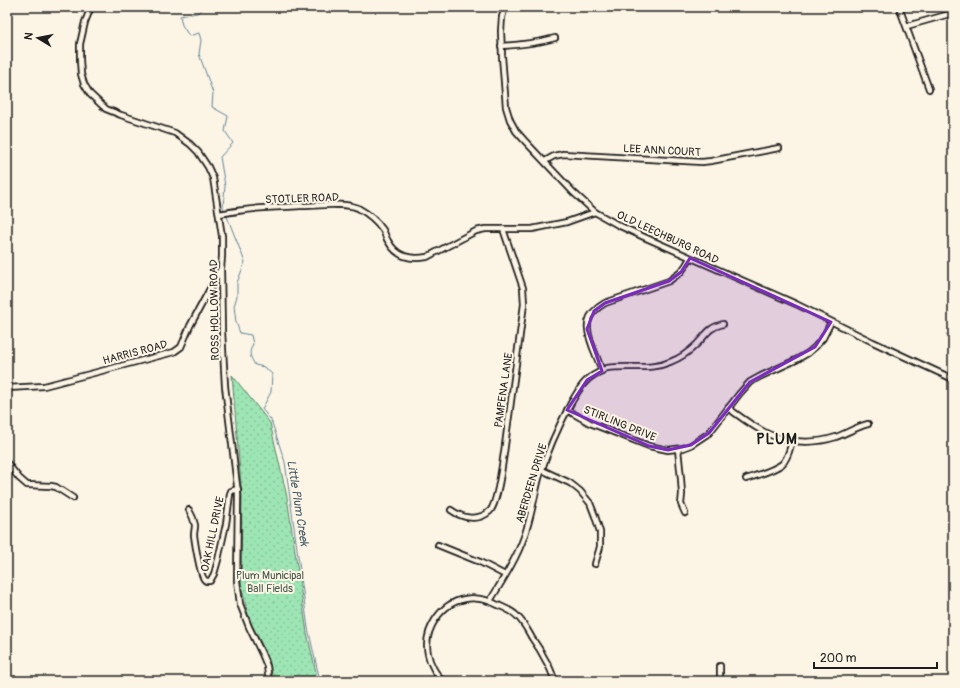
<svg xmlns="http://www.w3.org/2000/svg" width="960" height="688" font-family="Pangolin,sans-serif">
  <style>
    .park { fill: url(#park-dots); stroke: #5c8068 }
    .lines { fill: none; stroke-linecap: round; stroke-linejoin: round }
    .stream { stroke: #60839a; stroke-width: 1 }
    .minor-casing { stroke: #1c1c1c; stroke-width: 8 }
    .minor { stroke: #fcf5e5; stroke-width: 4.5 }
    .marked { fill: #7b2cbf; fill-opacity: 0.2; stroke: #7b2cbf; stroke-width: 3; stroke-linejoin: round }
    .labels { text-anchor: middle; stroke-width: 4; stroke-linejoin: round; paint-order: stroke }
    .street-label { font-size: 11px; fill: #1c1c1c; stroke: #fcf5e5 }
    .park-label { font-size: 11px; fill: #43584a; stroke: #fcf5e5 }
    .water-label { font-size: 12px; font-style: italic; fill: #445866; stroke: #fcf5e5 }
    .district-label { font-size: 15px; font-weight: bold; letter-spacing: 1px; fill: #1c1c1c; stroke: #fcf5e5 }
  </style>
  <defs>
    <pattern id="park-dots" width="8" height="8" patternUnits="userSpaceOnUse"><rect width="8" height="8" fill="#9de5b4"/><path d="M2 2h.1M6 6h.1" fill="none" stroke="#87c49a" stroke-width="1.8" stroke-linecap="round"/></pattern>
  </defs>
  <rect width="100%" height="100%" fill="#fcf5e5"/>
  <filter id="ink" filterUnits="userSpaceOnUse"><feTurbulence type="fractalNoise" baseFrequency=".025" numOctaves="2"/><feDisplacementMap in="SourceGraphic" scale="8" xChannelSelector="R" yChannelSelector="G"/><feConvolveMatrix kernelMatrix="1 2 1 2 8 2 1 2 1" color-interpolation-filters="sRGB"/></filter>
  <g filter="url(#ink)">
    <!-- park -->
    <path class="park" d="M 232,375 L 270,423 L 287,497 L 307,633 L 318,681 L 272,681 L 269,659 L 249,619 L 241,585 L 242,497 Z"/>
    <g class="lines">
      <!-- stream -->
      <g class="stream">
        <path d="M 206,7 L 197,13 L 180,16 L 182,25 L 189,36 L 199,33 L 201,40 L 199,54 L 213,93 L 212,107 L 228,116 L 225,131 L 233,143 L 220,157 L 225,186 L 223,207 L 225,211"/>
        <path d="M 226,214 L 245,262 L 237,283 L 237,296 L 234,306 L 236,322 L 240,333 L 251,335 L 253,344 C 248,354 250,356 255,365 L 264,367 L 272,374 L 271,392 L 262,409 L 271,420 L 285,462 L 308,628 L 320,681"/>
        <path d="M 946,334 L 953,338"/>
      </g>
      <defs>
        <g id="minor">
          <path d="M 91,7 L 85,22 L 80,44 L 80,60 L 81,74 L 84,84 L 90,94 L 106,109 L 121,115 L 175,133 L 190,144 L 198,152 L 208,167 L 213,178 L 222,236 L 222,256 L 221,269 L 222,331 L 225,386 L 238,494 L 237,581 L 240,604 L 249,627 L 262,654 L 267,666 L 269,681"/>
          <path d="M 505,7 L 502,17 L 501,31 L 502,56 L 506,107 L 510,120 L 516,131 L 524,140 L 573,192 L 595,212 L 618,225 L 644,237 L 796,304 L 873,342 L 953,379"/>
          <path d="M 899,7 L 929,89"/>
          <path d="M 907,26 L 953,13"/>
          <path d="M 501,46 C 519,45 537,43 555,38"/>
          <path d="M 545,161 L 554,156 L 563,154 L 702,162 L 711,161 L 779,148"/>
          <path d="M 219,214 C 234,211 249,209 264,208 C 276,207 288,207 300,206 C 316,206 344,202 358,208 C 367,213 377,221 383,230 C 385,234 386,238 388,241 C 397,257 410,260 427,257 L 476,231 L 485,229 L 532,229 L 567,222 L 595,212"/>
          <path d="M 602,371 C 599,363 596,355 593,348 C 585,327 584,315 605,303 L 669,281 L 681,272 L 686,265 L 690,258"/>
          <path d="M 7,388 L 44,386 L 174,352 L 181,347 L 190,326 L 220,270"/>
          <path d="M 728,408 C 738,415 748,423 759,429 C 781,443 811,445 836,437 C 847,433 856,427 868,424"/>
          <path d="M 567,410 L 590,423 L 649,446 L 668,450 L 683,448 L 691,445 L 709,433 L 740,393 L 750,382 L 761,376 L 796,360 L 808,353 L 815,347 L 823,338 L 831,322"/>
          <path d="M 678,449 L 681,479 L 682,494 L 681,504 L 685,513"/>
          <path d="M 7,463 L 19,478 L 27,485 L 51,486 L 56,487 L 73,498"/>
          <path d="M 542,470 L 570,483 L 580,491 L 590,503 L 595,516 L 600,532 L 600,547 L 595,564"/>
          <path d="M 746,479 C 757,475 773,471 782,464 C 788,459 790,448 792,441"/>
          <path d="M 189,510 C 192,515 194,520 195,525 C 195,529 194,532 194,535 C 195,543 200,574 204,579 C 206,582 207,581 210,581 L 214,574 L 218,560 L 226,524 L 230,494 L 231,491 L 238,489"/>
          <path d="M 451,510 C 462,518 478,522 490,511 C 500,501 506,433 509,416 C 514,378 519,341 524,304 L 523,288 L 503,229"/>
          <path d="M 438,545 L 480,562 L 505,575"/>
          <path d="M 490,601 C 502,581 516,560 524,537 C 531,518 534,498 539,478 C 547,452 558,427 571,403 C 577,393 583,381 594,375 C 598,373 603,370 607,368 C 614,367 622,367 628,367 C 643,367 656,368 670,362 C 681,358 689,352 697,344 C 708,333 708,328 723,324"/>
          <path d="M 720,666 L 720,681"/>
          <path d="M 442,681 C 436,673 430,665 428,654 C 423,630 441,603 465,599 C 476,597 488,600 498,605 C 505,608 513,611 518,617 C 524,623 528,631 532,638 C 537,645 542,653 546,661 C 550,667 552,674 555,681"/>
        </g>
      </defs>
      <!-- minor casing -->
      <use href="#minor" class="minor-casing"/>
      <!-- minor -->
      <use href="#minor" class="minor"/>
    </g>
  </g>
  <!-- marked area -->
  <path class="marked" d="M 690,258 L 831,322 L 815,347 L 750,382 L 709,433 L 691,445 L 668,450 L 649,446 L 567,410 L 587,380 L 602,371 L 587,329 L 594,311 L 605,303 L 669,281 L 681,272 Z"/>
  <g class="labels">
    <!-- street labels -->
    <g class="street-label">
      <text transform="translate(662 150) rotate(3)" y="4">LEE ANN COURT</text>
      <text transform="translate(302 198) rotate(-2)" y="4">STOTLER ROAD</text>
      <text transform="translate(668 237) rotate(25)" y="4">OLD LEECHBURG ROAD</text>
      <text transform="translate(214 310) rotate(-91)" y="4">ROSS HOLLOW ROAD</text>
      <text transform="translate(135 352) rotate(-15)" y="4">HARRIS ROAD</text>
      <text transform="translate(503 390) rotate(-82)" y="4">PAMPENA LANE</text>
      <text transform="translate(620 423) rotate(22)" y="4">STIRLING DRIVE</text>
      <text transform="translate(531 483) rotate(-73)" y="4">ABERDEEN DRIVE</text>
      <text transform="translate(212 534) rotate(-78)" y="4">OAK HILL DRIVE</text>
    </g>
    <!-- park labels -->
    <g class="park-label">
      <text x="270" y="579">Plum Municipal<tspan x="270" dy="13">Ball Fields</tspan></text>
    </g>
    <!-- water labels -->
    <g class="water-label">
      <text transform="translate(298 503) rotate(81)" y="4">Little Plum Creek</text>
    </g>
    <!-- district labels -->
    <g class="district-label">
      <text x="777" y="444">PLUM</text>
    </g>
  </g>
  <!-- margin -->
  <rect width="960" height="688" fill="none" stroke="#fcf5e5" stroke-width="24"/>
  <rect x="12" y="12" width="936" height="664" fill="none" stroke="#1c1c1c" stroke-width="1.5" filter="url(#ink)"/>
  <!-- north arrow -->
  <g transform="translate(38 38) rotate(280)" stroke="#fcf5e5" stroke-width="3" paint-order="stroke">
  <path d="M0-3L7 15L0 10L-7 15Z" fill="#1c1c1c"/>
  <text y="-6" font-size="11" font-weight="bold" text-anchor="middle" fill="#1c1c1c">N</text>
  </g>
  <!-- scale -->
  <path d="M814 662v6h123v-6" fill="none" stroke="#1c1c1c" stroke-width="2"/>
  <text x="820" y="662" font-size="12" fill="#1c1c1c" stroke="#fcf5e5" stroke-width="3" paint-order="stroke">200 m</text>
</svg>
